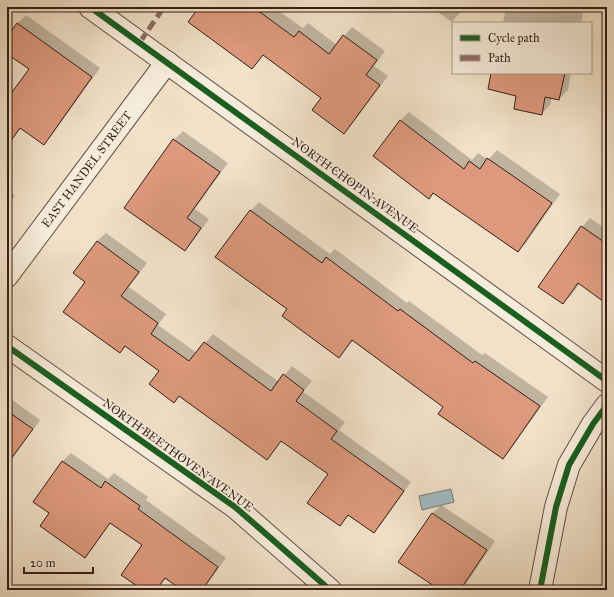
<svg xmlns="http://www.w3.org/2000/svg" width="614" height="597" font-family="'IM FELL Great Primer',serif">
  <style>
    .water { fill: #a1bac1; stroke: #767b7c }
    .shadow { fill: #0003 }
    .building { fill: #dd997d; stroke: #361d15 }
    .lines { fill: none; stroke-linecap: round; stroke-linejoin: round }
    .minor-casing { stroke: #654e42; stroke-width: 24 }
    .minor { stroke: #f6ecdb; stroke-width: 22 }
    .quiet { stroke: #8d6e63; stroke-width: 5; stroke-dasharray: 10 5; stroke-linecap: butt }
    .cycleway-casing { stroke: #f6ecdb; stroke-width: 8 }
    .cycleway { stroke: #1b5e20; stroke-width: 6 }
    .labels { text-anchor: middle; stroke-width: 3; stroke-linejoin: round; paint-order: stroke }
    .street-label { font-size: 12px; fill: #361d15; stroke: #f6ecdb }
  </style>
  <rect width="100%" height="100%" fill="#f1e1c8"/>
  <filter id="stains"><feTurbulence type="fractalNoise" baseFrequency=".005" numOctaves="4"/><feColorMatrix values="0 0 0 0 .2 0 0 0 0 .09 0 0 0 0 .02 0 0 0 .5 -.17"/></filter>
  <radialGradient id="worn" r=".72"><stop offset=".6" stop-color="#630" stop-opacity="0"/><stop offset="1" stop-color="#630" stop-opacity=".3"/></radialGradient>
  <!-- water -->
  <path class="water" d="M 451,489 L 454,502 L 422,510 L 419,496 Z"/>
  <!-- shadow -->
  <g class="shadow">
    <path d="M 200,7 L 273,7 L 303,28 L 308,23 L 337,45 L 352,27 L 385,51 L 374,66 L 388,76 L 352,124 L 344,132 L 322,98 L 264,54 L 252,68 Z"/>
    <path d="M 431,7 L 465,7 L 452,22 Z"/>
    <path d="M 506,7 L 553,7 L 583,13 L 581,23 L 503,23 Z"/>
    <path d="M 26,15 L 100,68 L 52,135 L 44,144 L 21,128 L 7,147 L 7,101 L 30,69 L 7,53 L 7,38 L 17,24 Z"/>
    <path d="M 492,73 L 571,73 L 568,90 L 559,99 L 552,97 L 550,105 L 541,114 Z"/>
    <path d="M 409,112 L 472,160 L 478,153 L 488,160 L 497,150 L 560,194 L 526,243 L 518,251 L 434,193 L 429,198 L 400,121 Z"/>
    <path d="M 183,131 L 228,163 L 195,209 L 209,219 L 193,241 L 185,250 L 126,208 L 174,140 Z"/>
    <path d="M 7,190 L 15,196 L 7,207 Z"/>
    <path d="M 259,202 L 330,254 L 335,249 L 407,303 L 409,301 L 482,355 L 485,353 L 548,397 L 511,449 L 503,458 L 444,406 L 354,340 L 338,357 L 289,309 L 250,211 Z"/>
    <path d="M 590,218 L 607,230 L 607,303 L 580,283 L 571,295 L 563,303 L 582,227 Z"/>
    <path d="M 106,233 L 147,263 L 129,287 L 166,314 L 158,325 L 197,353 L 213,334 L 279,382 L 292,366 L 312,381 L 303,392 L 345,422 L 339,430 L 411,482 L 382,523 L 373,532 L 349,515 L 340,525 L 329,474 L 282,440 L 267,459 L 180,395 L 174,401 L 160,370 L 126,346 L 120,352 L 86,282 L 97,241 Z"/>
    <path d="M 7,396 L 40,420 L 7,466 Z"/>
    <path d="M 71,453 L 108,479 L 114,473 L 148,497 L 146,500 L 226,558 L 203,590 L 183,590 L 166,578 L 156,590 L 145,590 L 144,545 L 111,522 L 93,548 L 85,557 L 50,512 L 35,501 L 63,461 Z"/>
    <path d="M 441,505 L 495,541 L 462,590 L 441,590 L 400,562 L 433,513 Z"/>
  </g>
  <!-- building -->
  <g class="building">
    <path d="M 199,7 L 253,7 L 294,37 L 299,31 L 329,54 L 343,35 L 377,60 L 366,75 L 380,85 L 344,134 L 312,110 L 321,98 L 263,55 L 252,69 L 188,22 Z"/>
    <path d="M 17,23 L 92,77 L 44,145 L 20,128 L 7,146 L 7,99 L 29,69 L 7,54 L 7,37 Z"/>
    <path d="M 491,73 L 565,73 L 559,100 L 545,97 L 542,115 L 514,109 L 516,96 L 488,89 Z"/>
    <path d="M 400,120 L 464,169 L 469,161 L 480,169 L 487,158 L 552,203 L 518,252 L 433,193 L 429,199 L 373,156 Z"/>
    <path d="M 173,139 L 220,172 L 187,218 L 201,228 L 185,251 L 124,208 Z"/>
    <path d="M 250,210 L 322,263 L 326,257 L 398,311 L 400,309 L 473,363 L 475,361 L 540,406 L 503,459 L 438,414 L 443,407 L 352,340 L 339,358 L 282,316 L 287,309 L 215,257 Z"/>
    <path d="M 581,226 L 607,244 L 607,304 L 578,283 L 563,304 L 538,287 Z"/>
    <path d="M 97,241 L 139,272 L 121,296 L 158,323 L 151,334 L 189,361 L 204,342 L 271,391 L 283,374 L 304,390 L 296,401 L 337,431 L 331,439 L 404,491 L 374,533 L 348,515 L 340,526 L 307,503 L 328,474 L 281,441 L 267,460 L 179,396 L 174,403 L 149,384 L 159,371 L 125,346 L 120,353 L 63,312 L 85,282 L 73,273 Z"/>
    <path d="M 7,411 L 33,429 L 7,464 Z"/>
    <path d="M 62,461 L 101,488 L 105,481 L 140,506 L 138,509 L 218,567 L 202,590 L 182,590 L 165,578 L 156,590 L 143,590 L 121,575 L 142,545 L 110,523 L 85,558 L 40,526 L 49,513 L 33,502 Z"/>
    <path d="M 432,513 L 487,550 L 460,590 L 440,590 L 398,562 Z"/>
  </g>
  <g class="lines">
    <defs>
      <g id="minor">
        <path d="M 90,7 L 607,381"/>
        <path id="s1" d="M 7,276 L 167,62"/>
        <path d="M 7,346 L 235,507 L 330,590"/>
        <path d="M 540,590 L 556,507 L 569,465 L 593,424 L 607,405"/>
      </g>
    </defs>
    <!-- minor casing -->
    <use href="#minor" class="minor-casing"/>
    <!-- minor -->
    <use href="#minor" class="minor"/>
    <!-- quiet -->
    <path class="quiet" d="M 140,42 L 164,7"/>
    <defs>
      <g id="cycleway">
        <path d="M 90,7 L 607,381"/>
        <path d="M 7,346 L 235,507 L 330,590"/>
        <path d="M 540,590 L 556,507 L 569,465 L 593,424 L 607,405"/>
      </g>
    </defs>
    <!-- cycleway casing -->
    <use href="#cycleway" class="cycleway-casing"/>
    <!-- cycleway -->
    <use href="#cycleway" class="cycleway"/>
  </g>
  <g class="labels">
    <!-- street labels -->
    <g class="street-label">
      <text dy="4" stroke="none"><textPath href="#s1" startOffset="133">EAST HANDEL STREET</textPath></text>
      <text transform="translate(355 185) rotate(36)" y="4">NORTH CHOPIN AVENUE</text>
      <text transform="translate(178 455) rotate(36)" y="4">NORTH BEETHOVEN AVENUE</text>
    </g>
  </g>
  <!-- margin -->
  <rect width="614" height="597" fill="none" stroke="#f1e1c8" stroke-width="24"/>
  <rect x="8" y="8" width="598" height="581" fill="none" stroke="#361d15" stroke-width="2"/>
  <rect x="12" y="12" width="590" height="573" fill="none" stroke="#361d15"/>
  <!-- legend -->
  <rect x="452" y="22" width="140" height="52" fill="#f6ecdb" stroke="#a9998c"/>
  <rect x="460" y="35" width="20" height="6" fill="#1b5e20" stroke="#a9998c"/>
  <text x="488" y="42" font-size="12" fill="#361d15">Cycle path</text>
  <rect x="460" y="55" width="20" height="6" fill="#8d6e63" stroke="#a9998c"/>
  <text x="488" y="62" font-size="12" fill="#361d15">Path</text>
  <!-- scale -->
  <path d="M24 567v6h69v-6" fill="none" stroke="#361d15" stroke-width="2"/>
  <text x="30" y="567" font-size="12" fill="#361d15" stroke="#f6ecdb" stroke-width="3" paint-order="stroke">20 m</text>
  <rect width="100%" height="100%" filter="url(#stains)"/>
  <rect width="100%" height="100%" fill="url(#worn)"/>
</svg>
